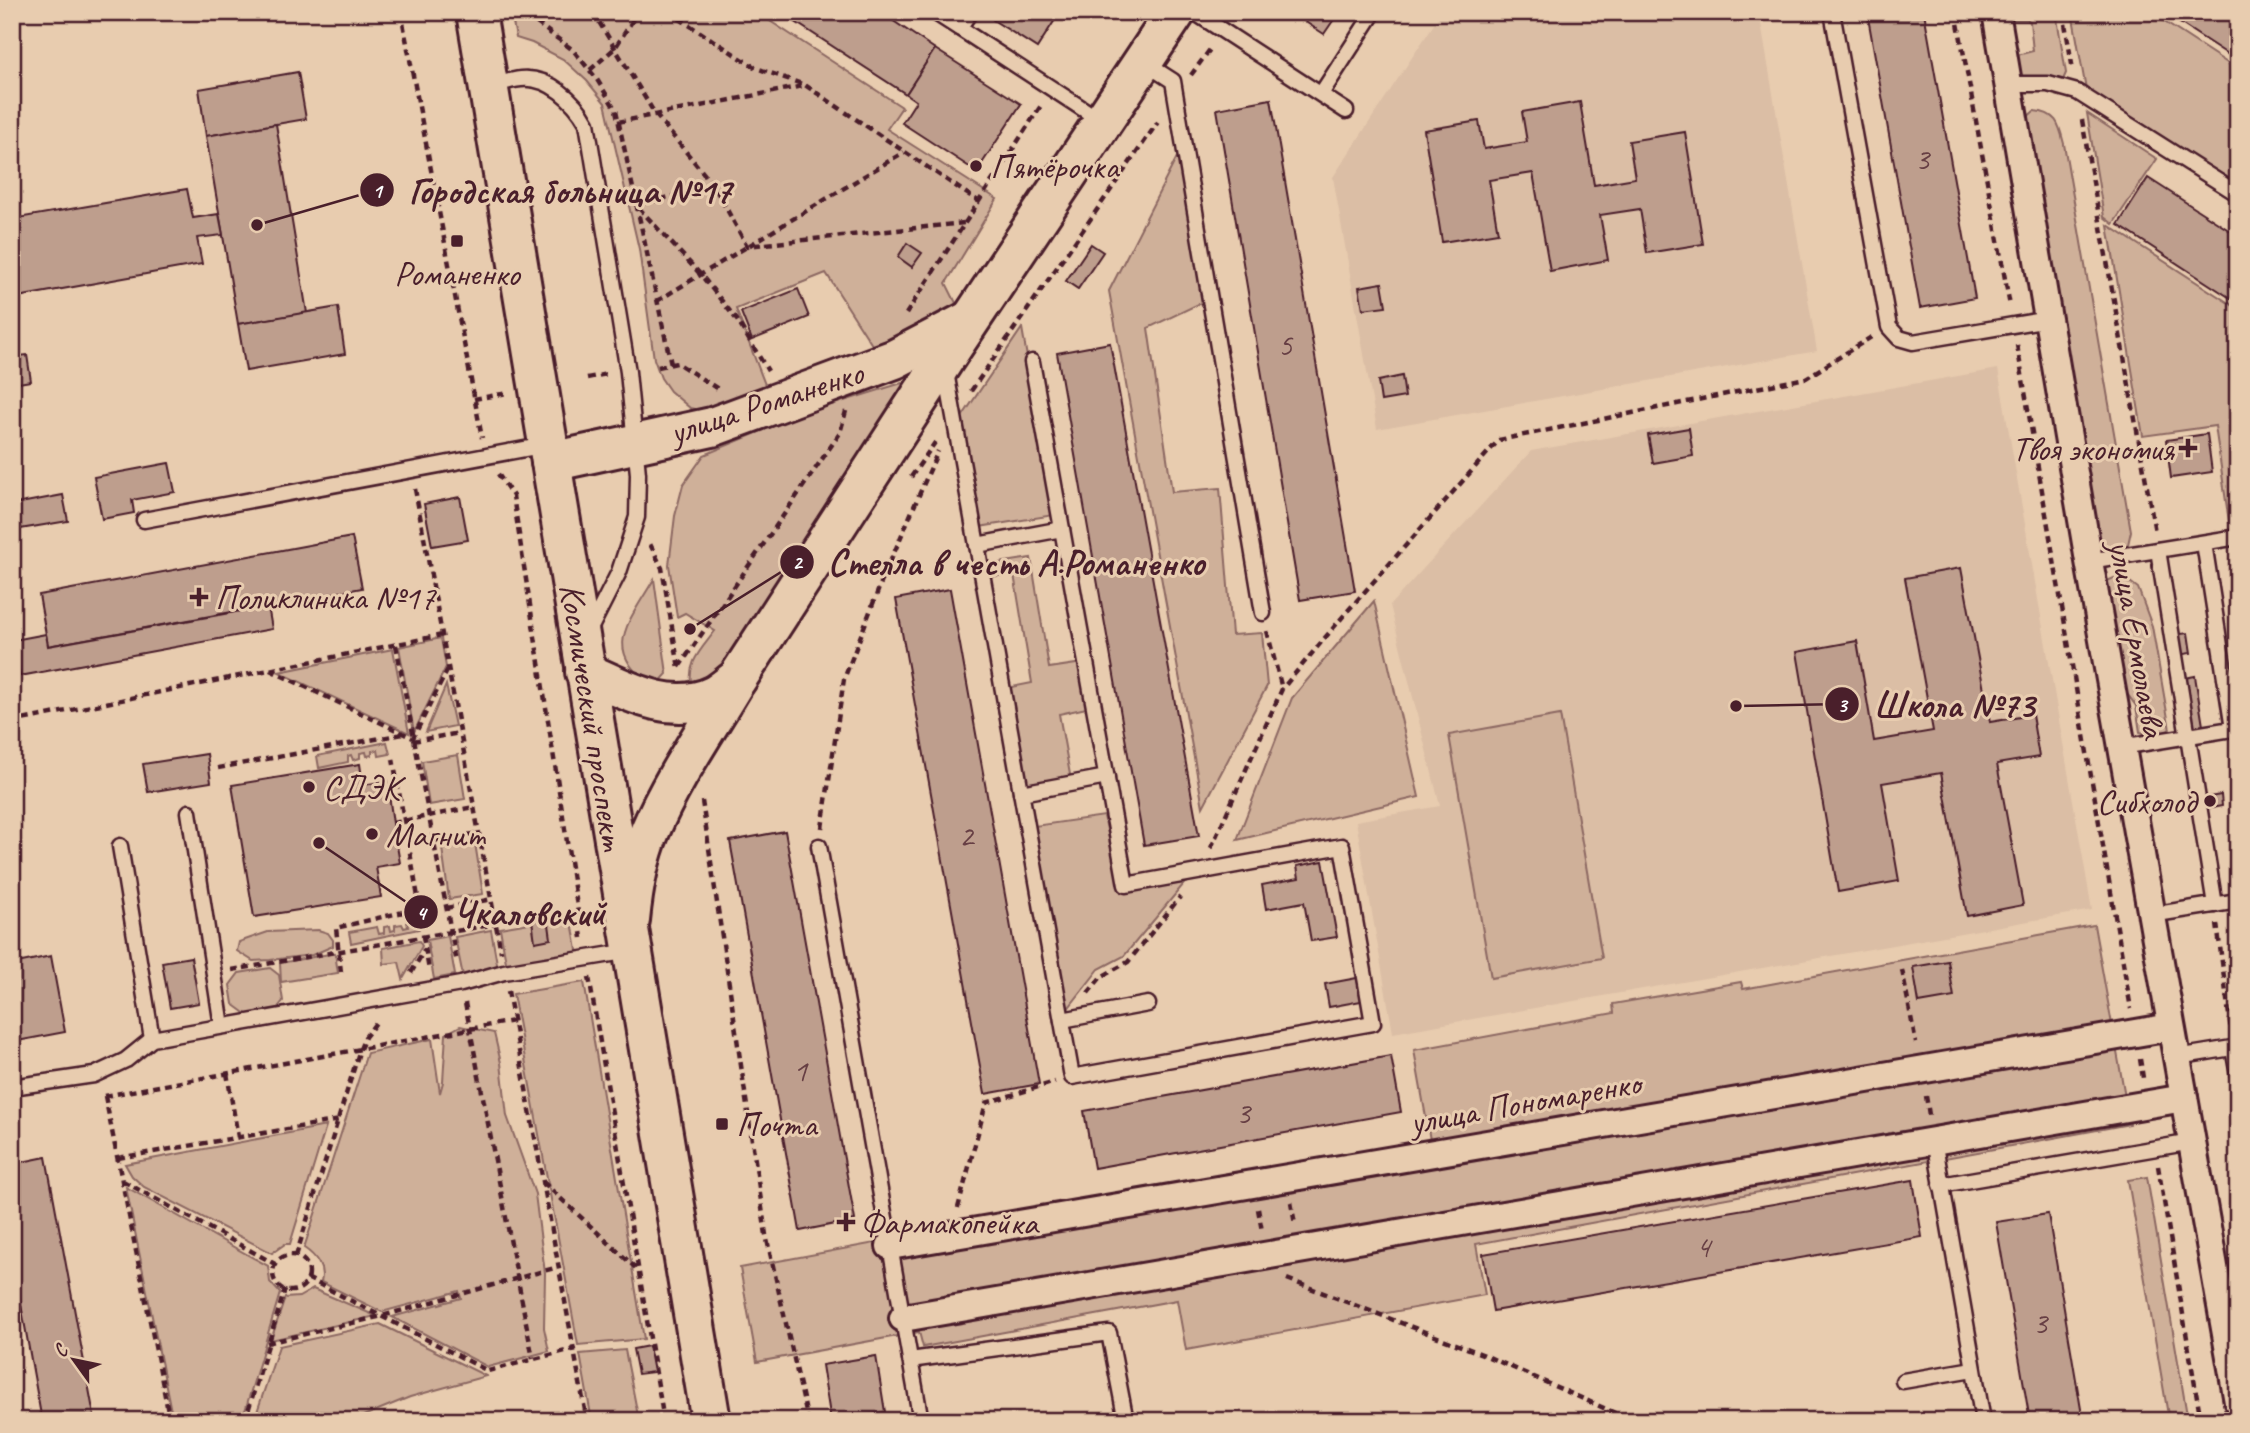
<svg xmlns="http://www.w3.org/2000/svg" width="2250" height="1433" font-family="Caveat,sans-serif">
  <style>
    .built { fill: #dbbea5 }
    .green { fill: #cfb099; stroke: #8c6862; stroke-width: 2 }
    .building { fill: #be9e8d; stroke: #4a1f2b; stroke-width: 2 }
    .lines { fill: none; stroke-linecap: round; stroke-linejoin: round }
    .lane-casing { stroke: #4a1f2b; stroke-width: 19 }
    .street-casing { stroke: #4a1f2b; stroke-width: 32 }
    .secondary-casing { stroke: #4a1f2b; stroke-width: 44 }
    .primary-casing { stroke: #4a1f2b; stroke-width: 44 }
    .path { stroke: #4a1f2b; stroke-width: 4.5; stroke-dasharray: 7 5; stroke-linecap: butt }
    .lane { stroke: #e8ccaf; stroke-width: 14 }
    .street { stroke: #e8ccaf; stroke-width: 26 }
    .secondary { stroke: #e8ccaf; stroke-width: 38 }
    .primary { stroke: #e8ccaf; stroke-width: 38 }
    .poi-dot { fill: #4a1f2b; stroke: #e8ccaf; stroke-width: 2.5 }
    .labels { text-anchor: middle; stroke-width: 6; stroke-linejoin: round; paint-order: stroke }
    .number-label { font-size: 32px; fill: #673f44 }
    .poi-label { font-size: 35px; fill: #4a1f2b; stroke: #e8ccaf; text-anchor: start }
    .street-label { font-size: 35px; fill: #4a1f2b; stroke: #e8ccaf }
    .leader { fill: none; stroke: #4a1f2b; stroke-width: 2.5 }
    .callout-dot { fill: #4a1f2b; stroke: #e8ccaf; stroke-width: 2.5 }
    .mark-label { font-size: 21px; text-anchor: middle; font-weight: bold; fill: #fff }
    .callout-label { font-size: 37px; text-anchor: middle; font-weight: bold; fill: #4a1f2b; stroke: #e8ccaf; stroke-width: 6; stroke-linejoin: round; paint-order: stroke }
  </style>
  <rect width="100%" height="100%" fill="#e8ccaf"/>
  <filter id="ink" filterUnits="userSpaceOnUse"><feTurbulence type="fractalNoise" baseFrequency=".0143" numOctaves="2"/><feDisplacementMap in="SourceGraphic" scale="14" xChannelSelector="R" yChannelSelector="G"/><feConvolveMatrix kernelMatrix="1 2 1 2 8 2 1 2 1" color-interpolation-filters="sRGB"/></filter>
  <g filter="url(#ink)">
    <!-- built -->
    <g class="built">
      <path d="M 1442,12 L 1759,12 L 1817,351 L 1377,429 L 1333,177 Z"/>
      <path d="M 1998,369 L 2092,910 L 1393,1033 L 1356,821 L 1440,806 L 1390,605 L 1531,451 Z"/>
    </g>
    <!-- green -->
    <g class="green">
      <path d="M 511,12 L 756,12 L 902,107 L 887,129 L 997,199 L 946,283 L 958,307 L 874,348 L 826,273 L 736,309 L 767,390 L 710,413 L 690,408 L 670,391 L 661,378 L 654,359 L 639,249 L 605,103 L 587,81 L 563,59 L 532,43 L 516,38 Z"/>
      <path d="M 2008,12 L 2056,12 L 2066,73 L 2063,80 L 2025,82 L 2019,71 L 2017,55 L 2033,51 L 2030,22 L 2027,19 L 2010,19 Z"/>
      <path d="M 2072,12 L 2149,12 L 2238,70 L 2238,187 L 2086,90 Z"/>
      <path d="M 2034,111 C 2057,113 2059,124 2064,144 L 2131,531 L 2127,549 L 2105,553 L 2096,544 L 2025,119 Z"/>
      <path d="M 2087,113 L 2157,159 L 2113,224 L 2104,217 Z"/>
      <path d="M 1178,155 L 1205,301 L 1148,328 L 1172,492 L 1220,488 L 1232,635 L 1262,633 L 1267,686 L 1203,807 L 1109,291 Z"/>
      <path d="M 2108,225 L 2238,309 L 2238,521 L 2229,522 L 2215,426 L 2143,436 Z"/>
      <path d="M 1022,328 L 1054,515 L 979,527 L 960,420 Z"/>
      <path d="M 902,383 L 904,389 L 730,662 L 692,689 C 686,663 700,651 715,631 L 685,613 L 677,617 L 669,565 L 675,516 L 683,485 L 704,455 L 805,413 Z"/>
      <path d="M 1031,558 L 1049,668 L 1083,663 L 1091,707 L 1059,714 L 1071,780 L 1024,789 L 1007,688 L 1032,683 L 1014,574 L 988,577 L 986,565 Z"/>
      <path d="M 2121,575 L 2138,588 L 2152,626 L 2170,730 L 2154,736 L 2140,732 L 2136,706 L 2120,684 L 2107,581 Z"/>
      <path d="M 654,579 L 667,674 L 654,688 C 600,650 628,624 654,579 Z"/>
      <path d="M 1374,601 L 1419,797 L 1237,840 L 1292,698 Z"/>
      <path d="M 441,638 L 446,667 L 414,732 L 399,647 Z"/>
      <path d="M 393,649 L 409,733 L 279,672 Z"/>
      <path d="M 446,685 L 455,726 L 426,732 Z"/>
      <path d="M 1560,715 L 1602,958 L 1491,978 L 1449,735 Z"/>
      <path d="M 387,742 L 390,754 L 379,756 L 378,750 L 372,751 L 372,755 L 367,756 L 366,752 L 360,753 L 360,758 L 353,760 L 351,755 L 348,756 L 348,762 L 319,768 L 317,756 Z"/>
      <path d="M 458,755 L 465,799 L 429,805 L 422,761 Z"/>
      <path d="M 1104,816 L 1121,892 L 1188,879 L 1124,956 L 1099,969 L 1066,1011 L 1034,826 Z"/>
      <path d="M 475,843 L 483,894 L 449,899 L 442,848 Z"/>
      <path d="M 571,916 L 578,956 L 507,968 L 500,928 Z"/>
      <path d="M 418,920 L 419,929 L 351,943 L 349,932 L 377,927 L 379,934 L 384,933 L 384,927 L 390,926 L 391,931 L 395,930 L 395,925 L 402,924 L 404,928 L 408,927 L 407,922 Z"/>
      <path d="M 2094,925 L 2130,1124 L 1476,1244 L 1485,1295 L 1186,1350 L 1177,1300 L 923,1347 L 919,1332 L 757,1362 L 740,1268 L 1430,1140 L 1414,1050 L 1614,1013 L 1613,1004 L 1741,982 L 1743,989 Z"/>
      <path d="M 318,930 L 328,933 L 333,940 L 333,946 L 312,955 L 270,960 L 253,961 L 237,951 L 239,942 L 268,932 Z"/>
      <path d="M 491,930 L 498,969 L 463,976 L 455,937 Z"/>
      <path d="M 448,936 L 455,975 L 434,979 L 427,940 Z"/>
      <path d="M 419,941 L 422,946 L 403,979 L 399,962 L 384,964 L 383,948 Z"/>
      <path d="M 335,953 L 338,973 L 281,982 L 280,963 Z"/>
      <path d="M 270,968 L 279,975 L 283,1001 L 275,1011 L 248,1015 L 233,1004 L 230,985 L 239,973 Z"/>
      <path d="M 584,982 L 644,1339 L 578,1345 L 513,994 Z"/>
      <path d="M 460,1026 L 494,1033 L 501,1063 L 507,1116 L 535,1194 L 545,1273 L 544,1328 L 549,1351 L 488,1367 L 392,1317 L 461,1298 L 459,1291 L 382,1312 L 321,1282 C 325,1268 316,1256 304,1248 L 367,1053 L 432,1039 L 440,1093 L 443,1082 L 446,1034 Z"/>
      <path d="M 326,1126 L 290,1244 L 285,1244 L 272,1253 L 144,1187 L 132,1176 L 125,1164 Z"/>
      <path d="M 2147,1177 L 2188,1421 L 2169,1421 L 2128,1180 Z"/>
      <path d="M 126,1187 L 268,1266 L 270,1282 L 280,1293 L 242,1421 L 173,1421 Z"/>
      <path d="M 313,1289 L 376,1316 L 271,1340 L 285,1298 L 299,1297 Z"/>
      <path d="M 380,1324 L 486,1376 L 410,1397 L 351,1421 L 254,1421 L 279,1346 Z"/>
      <path d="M 625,1350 L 639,1421 L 592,1421 L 580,1354 Z"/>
    </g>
    <!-- building -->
    <g class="building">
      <path d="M 780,12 L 880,12 L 935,49 L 906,94 Z"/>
      <path d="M 998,12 L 1060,12 L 1037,48 L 993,20 Z"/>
      <path d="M 1290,12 L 1339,12 L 1324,34 Z"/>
      <path d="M 1867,12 L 1924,12 L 1975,298 L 1920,308 Z"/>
      <path d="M 2163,12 L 2238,12 L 2238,61 Z"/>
      <path d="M 935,49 L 1021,104 L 981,165 L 971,168 L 902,123 L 916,101 L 906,94 Z"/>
      <path d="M 298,72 L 306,119 L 206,136 L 199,89 Z"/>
      <path d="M 1271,99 L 1355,591 L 1300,600 L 1217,109 Z"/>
      <path d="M 1580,102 L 1594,185 L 1635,178 L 1629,141 L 1685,132 L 1703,244 L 1647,253 L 1640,209 L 1600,215 L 1608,260 L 1550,271 L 1533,173 L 1489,180 L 1498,233 L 1442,242 L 1424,130 L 1479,121 L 1484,149 L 1527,142 L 1522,112 Z"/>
      <path d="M 276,124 L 307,313 L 238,324 L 206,136 Z"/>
      <path d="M 2148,178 L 2238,236 L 2238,303 L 2118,225 Z"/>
      <path d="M 187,189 L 193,218 L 219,214 L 223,235 L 197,238 L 202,264 L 12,298 L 12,219 Z"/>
      <path d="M 907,243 L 922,253 L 912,267 L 898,257 Z"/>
      <path d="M 1091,244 L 1103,252 L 1078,289 L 1066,281 Z"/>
      <path d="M 1382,283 L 1386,306 L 1363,309 L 1359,287 Z"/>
      <path d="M 798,289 L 809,317 L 752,340 L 741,312 Z"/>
      <path d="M 338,307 L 345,354 L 246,371 L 238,324 Z"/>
      <path d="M 1110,343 L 1199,836 L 1144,845 L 1057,353 Z"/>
      <path d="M 27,355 L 31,381 L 12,384 L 12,357 Z"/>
      <path d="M 1402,376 L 1405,397 L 1381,401 L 1378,381 Z"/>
      <path d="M 1689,428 L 1693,456 L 1653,463 L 1648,435 Z"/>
      <path d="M 2207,434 L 2212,472 L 2171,478 L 2166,440 Z"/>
      <path d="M 169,463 L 175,492 L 132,500 L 134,513 L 102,519 L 94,477 Z"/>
      <path d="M 63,495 L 68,521 L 20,529 L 15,504 Z"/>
      <path d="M 460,497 L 468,540 L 432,546 L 424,504 Z"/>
      <path d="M 352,537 L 362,588 L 48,646 L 39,595 Z"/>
      <path d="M 1961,568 L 1990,722 L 2032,715 L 2039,757 L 1997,764 L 2023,905 L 1967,916 L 1941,773 L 1882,783 L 1899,881 L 1838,892 L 1797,652 L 1857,641 L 1874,741 L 1933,731 L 1905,578 Z"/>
      <path d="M 950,589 L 1039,1084 L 985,1094 L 896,599 Z"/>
      <path d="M 268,606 L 272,629 L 20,676 L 14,640 L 46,634 L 48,646 Z"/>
      <path d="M 2188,633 L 2191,653 L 2177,655 L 2173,635 Z"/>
      <path d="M 2195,676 L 2204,732 L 2189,734 L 2180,679 Z"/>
      <path d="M 207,754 L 211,782 L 148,792 L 143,764 Z"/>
      <path d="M 360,764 L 363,785 L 387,781 L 393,823 L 400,863 L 376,867 L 381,897 L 254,917 L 232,785 Z"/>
      <path d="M 2221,795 L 2222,806 L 2211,808 L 2209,797 Z"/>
      <path d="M 785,831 L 855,1220 L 800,1231 L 730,841 Z"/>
      <path d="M 1323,861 L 1337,937 L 1311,941 L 1304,902 L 1266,909 L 1262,885 L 1299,878 L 1297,866 Z"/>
      <path d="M 548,917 L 551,939 L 535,942 L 532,920 Z"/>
      <path d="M 51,956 L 65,1032 L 12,1042 L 12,964 Z"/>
      <path d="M 191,957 L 199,1003 L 170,1008 L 162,962 Z"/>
      <path d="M 1948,961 L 1954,997 L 1919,1003 L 1913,967 Z"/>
      <path d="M 1357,978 L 1361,1001 L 1329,1007 L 1325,984 Z"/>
      <path d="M 1391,1056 L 1401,1112 L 1094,1168 L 1084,1111 Z"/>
      <path d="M 46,1157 L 95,1421 L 42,1421 L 23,1315 L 12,1258 L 12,1164 Z"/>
      <path d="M 1913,1180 L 1922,1237 L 1493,1311 L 1483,1254 Z"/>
      <path d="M 2048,1214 L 2083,1421 L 2030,1421 L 1996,1222 Z"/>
      <path d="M 649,1346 L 654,1372 L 638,1374 L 633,1349 Z"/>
      <path d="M 876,1356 L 885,1412 L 831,1421 L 822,1365 Z"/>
    </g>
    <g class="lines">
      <defs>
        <g id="lane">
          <path d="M 934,12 L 959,28"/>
          <path d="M 970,12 L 959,28 L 1100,120"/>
          <path d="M 1194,12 L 1346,111"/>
          <path d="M 1832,12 L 1889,327 L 1899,338 L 1913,342 L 2048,319"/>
          <path d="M 1145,63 L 1173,81 L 1263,613"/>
          <path d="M 2008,84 L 2048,84 L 2077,92 L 2238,194"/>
          <path d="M 489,87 C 499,84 510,80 521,79 C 549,76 575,101 587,123 L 628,372 L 638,474 L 637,517 L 619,572 L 588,633"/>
          <path d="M 1321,94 L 1374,12"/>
          <path d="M 946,372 L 1072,1077 L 1373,1023 L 1342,846 L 1126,885 L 1032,362"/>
          <path d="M 144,520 L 546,445"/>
          <path d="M 2204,543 L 2233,729"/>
          <path d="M 977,545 L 1062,529"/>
          <path d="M 2158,550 L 2215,905"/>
          <path d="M 2089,561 L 2238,537"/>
          <path d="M 2121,747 L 2238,728"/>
          <path d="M 1021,793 L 1107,777"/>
          <path d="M 189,812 L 222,1026"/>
          <path d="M 120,846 L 152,1039"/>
          <path d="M 819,846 L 921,1421"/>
          <path d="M 2151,915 L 2238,901"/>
          <path d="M 1062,1020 L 1148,1004"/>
          <path d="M 2233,1048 L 2238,1075"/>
          <path d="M 2177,1057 L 2238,1047"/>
          <path d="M 12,1087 L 94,1075 L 126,1060 L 152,1039 L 461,984 L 504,972 L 630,951"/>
          <path d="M 1934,1140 L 1983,1421"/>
          <path d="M 1941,1185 L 2192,1142"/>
          <path d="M 910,1360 L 1109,1333 L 1126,1421"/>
          <path d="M 1903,1381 L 1973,1369"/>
        </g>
        <g id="street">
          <path d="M 1996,12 L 2089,561 L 2238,1402"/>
          <path d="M 890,1246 L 2171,1027"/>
          <path d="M 903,1318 L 2184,1098"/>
        </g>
        <g id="secondary">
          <path d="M 551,462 L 712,427 L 895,359 L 968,321"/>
          <path d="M 585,672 C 624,689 671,717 715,695 C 722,691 730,684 737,679 L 944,360 L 1176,12"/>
          <path d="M 630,920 C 633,890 638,859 650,831 C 672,779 707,729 736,680"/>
        </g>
        <path id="primary" d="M 476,12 L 711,1421"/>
      </defs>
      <!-- lane casing -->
      <use href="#lane" class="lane-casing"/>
      <!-- street casing -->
      <use href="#street" class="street-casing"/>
      <!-- secondary casing -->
      <use href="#secondary" class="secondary-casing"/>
      <!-- primary casing -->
      <use href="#primary" class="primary-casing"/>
      <!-- path -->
      <g class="path">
        <path d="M 401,12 L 482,438"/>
        <path d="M 533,12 L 534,21 L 573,50 L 596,78 L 616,110 L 671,364"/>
        <path d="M 593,12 L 655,114 L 714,186 L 747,246 L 964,223"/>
        <path d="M 669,12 L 756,68 L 805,85 L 978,201"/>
        <path d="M 1956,12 L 2010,306"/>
        <path d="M 2063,12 L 2073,70"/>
        <path d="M 590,70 L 615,48 L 638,12"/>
        <path d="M 1191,75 L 1211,48"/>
        <path d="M 2082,120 L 2155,532"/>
        <path d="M 618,122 L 803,86"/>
        <path d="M 714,186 L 636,205 L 701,275 L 737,320 L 768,371"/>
        <path d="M 657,301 L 904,152"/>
        <path d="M 906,314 L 1042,104"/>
        <path d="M 2017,345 L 2131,1009"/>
        <path d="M 658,367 L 677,363 L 718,389"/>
        <path d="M 587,378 L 607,374"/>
        <path d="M 971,391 L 1158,122"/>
        <path d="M 474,399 L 508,393"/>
        <path d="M 498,474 L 513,496 L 582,938"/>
        <path d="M 911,477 L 936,441"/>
        <path d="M 415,489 L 501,952"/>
        <path d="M 650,544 L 662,568 L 679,668"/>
        <path d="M 1267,631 L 1282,689"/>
        <path d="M 396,645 L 457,963"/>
        <path d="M 679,667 L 840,433 L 846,411"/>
        <path d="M 270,670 L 413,738 L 448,669"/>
        <path d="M 12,722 L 442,635"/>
        <path d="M 413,741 L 460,733"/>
        <path d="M 218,768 L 403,734"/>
        <path d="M 702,801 L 766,1235 L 808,1421"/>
        <path d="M 393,823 L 474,807"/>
        <path d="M 822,828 L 844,679 L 881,583 L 938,451"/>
        <path d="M 433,841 L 479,833"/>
        <path d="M 1211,848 L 1282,689 L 1345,614 L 1499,440 L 1806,378 L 1873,336"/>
        <path d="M 446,908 L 492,899"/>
        <path d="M 2217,924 L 2231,1030"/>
        <path d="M 423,936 L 429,970"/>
        <path d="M 232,970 L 496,924"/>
        <path d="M 1902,970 L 1916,1043"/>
        <path d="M 341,972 L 336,928 L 420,908 L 393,759"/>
        <path d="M 411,973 L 425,949"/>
        <path d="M 589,977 L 664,1421"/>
        <path d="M 508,991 L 587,1421"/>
        <path d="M 1088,993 L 1101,977 L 1128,962 L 1180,897"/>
        <path d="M 465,1003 L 533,1359"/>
        <path d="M 2140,1059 L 2143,1078"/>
        <path d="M 227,1073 L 238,1137"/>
        <path d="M 105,1096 L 513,1021"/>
        <path d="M 105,1096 L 170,1421"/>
        <path d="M 1926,1096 L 1929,1115"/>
        <path d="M 118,1158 L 340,1120"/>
        <path d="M 2158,1166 L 2201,1421"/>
        <path d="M 123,1181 L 275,1264"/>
        <path d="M 543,1182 L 639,1271"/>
        <path d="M 1291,1202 L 1295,1224"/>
        <path d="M 958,1208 L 986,1103 L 1055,1082"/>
        <path d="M 1258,1209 L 1262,1231"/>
        <circle cx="291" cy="1273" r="18"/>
        <path d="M 296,1256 L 360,1049 L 365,1037 L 378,1020"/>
        <path d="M 307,1278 L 488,1371 L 573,1349"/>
        <path d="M 1287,1279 L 1482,1354 L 1633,1421"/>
        <path d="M 267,1343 L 382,1316 L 558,1267"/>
        <path d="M 245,1421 L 285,1289"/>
      </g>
      <!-- lane -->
      <use href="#lane" class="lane"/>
      <!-- street -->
      <use href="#street" class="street"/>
      <!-- secondary -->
      <use href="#secondary" class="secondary"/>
      <!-- primary -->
      <use href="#primary" class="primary"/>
    </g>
  </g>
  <!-- markers -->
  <g class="poi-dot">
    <circle cx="976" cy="166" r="7"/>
    <rect x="450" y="234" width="14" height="14" rx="3.5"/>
    <path d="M2184.5 437.5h7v7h7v7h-7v7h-7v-7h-7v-7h7z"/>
    <path d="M195.5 586.5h7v7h7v7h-7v7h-7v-7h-7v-7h7z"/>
    <circle cx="309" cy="787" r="7"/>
    <circle cx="2210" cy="801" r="7"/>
    <circle cx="372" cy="834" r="7"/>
    <rect x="715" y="1117" width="14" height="14" rx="3.5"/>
    <path d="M842.5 1211.5h7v7h7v7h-7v7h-7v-7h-7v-7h7z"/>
  </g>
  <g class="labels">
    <!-- number labels -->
    <g class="number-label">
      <text x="1922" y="169">3</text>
      <text x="1285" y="355">5</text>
      <text x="966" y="846">2</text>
      <text x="800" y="1081">1</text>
      <text x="1243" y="1123">3</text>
      <text x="1703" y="1257">4</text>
      <text x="2040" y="1333">3</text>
    </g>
    <!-- poi labels -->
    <g class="poi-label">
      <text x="990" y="178">Пятёрочка</text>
      <text x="457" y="285" text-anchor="middle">Романенко</text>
      <text x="2174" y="460" text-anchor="end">Твоя экономия</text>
      <text x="215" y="609">Поликлиника №17</text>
      <text x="323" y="799">СДЭК</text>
      <text x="2196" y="813" text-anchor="end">Сибхолод</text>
      <text x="386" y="846">Магнит</text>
      <text x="736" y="1136">Почта</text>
      <text x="860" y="1234">Фармакопейка</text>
    </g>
    <!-- street labels -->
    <g class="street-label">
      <text transform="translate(766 402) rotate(-18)" y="12">улица Романенко</text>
      <text transform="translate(2138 639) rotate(80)" y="12">улица Ермолаева</text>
      <text transform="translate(593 717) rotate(81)" y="12">Космический проспект</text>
      <text transform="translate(1525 1102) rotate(-10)" y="12">улица Пономаренко</text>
    </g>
  </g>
  <!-- callouts -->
  <path class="leader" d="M257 225L377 190M690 629L797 562M1736 706L1842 704M319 843L421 912"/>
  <g class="callout-dot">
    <circle cx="257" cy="225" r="7"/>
    <circle cx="690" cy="629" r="7"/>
    <circle cx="1736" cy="706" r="7"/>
    <circle cx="319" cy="843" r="7"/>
    <circle cx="377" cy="190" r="18"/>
    <circle cx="797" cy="562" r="18"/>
    <circle cx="1842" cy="704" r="18"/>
    <circle cx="421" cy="912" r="18"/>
  </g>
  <g class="mark-label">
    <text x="377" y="198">1</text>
    <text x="797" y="569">2</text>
    <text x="1842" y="712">3</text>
    <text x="421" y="920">4</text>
  </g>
  <g class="callout-label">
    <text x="570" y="203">Городская больница №17</text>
    <text x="1016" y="575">Стелла в честь А.Романенко</text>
    <text x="1954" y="717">Школа №73</text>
    <text x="529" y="925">Чкаловский</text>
  </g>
  <!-- margin -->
  <rect width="2250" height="1433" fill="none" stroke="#e8ccaf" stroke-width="42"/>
  <rect x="21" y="21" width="2208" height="1391" fill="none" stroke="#4a1f2b" stroke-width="2.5" filter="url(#ink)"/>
  <!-- north arrow -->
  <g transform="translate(74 1360) rotate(303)" stroke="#e8ccaf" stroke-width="5" paint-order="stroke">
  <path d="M0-5L12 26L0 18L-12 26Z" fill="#4a1f2b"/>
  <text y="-10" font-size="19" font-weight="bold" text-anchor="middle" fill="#4a1f2b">С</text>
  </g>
</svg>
